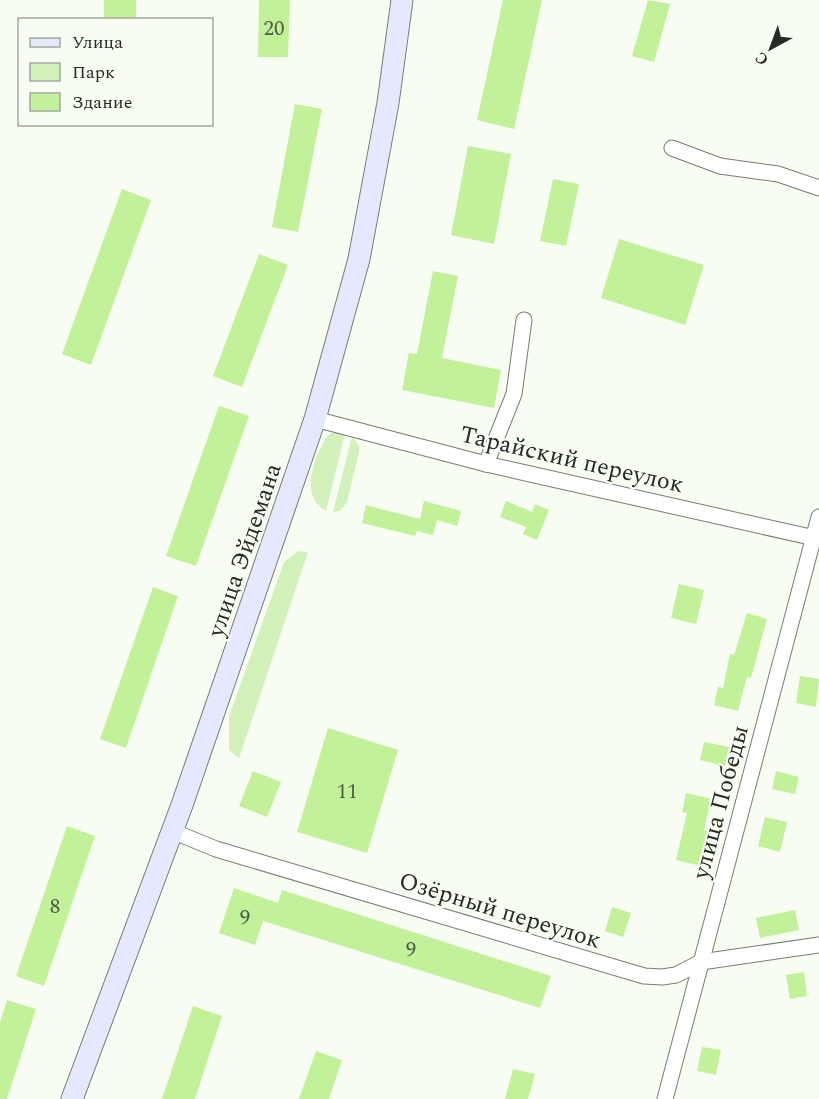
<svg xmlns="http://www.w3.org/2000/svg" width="819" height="1099" font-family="Spectral,serif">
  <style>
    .green { fill: #d2f0b9 }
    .building { fill: #c2f199 }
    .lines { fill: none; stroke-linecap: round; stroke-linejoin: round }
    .minor-casing { stroke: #777c73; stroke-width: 17 }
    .secondary-casing { stroke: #777c73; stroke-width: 23 }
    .minor { stroke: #fff; stroke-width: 15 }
    .secondary { stroke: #e5e9fd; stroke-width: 21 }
    .labels { text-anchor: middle; stroke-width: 4.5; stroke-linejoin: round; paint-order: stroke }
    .number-label { font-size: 21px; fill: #4e5c43 }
    .street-label { font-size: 24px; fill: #282a26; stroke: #f7fdf2 }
  </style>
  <rect width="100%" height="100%" fill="#f7fdf2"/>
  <!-- green -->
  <g class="green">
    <path d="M 334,432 L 345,434 L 326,511 C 298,496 315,455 328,435 Z"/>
    <path d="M 352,437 L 359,446 L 359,452 L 347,502 L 340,511 L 333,512 Z"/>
    <path d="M 298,551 L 308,552 L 239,758 L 229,750 L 229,717 L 284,562 Z"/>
  </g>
  <!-- building -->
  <g class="building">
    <rect x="104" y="0" width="32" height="20"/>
    <path d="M 259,0 L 290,0 L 288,57 L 258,57 Z"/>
    <path d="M 503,0 L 542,0 L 514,129 L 477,120 Z"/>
    <path d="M 648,0 L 670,4 L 654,62 L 632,56 Z"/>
    <path d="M 295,104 L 322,109 L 298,232 L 272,227 Z"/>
    <path d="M 468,146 L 511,154 L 494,244 L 451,235 Z"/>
    <path d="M 553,179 L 579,184 L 566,246 L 540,241 Z"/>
    <path d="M 122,189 L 151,200 L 91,365 L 62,354 Z"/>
    <path d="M 619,239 L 704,265 L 685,325 L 601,298 Z"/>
    <path d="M 259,254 L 288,265 L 242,387 L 213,376 Z"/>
    <path d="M 433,271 L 458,276 L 442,358 L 501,370 L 494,408 L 402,390 L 409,353 L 417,354 Z"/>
    <path d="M 219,406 L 249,416 L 196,566 L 166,556 Z"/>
    <path d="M 424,501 L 461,511 L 457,526 L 437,520 L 433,535 L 417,531 L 415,536 L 362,523 L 366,505 L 420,519 Z"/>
    <path d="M 506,501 L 532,512 L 535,504 L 549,510 L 537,540 L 523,534 L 526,527 L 500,517 Z"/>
    <path d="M 679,584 L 704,590 L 696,624 L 671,618 Z"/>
    <path d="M 153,587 L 178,596 L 126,748 L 100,739 Z"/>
    <path d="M 747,613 L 767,619 L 751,678 L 747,677 L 738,711 L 714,705 L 718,687 L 723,688 L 730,654 L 734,655 Z"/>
    <path d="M 800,676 L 819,679 L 816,707 L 796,703 Z"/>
    <path d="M 328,728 L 398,750 L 367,853 L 297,832 Z"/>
    <path d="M 704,742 L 729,747 L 725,766 L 700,760 Z"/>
    <path d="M 253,771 L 281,782 L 267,817 L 239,806 Z"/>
    <path d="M 776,771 L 799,777 L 795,794 L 772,789 Z"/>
    <path d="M 686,793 L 711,799 L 704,830 L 709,831 L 701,866 L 676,860 L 687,813 L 682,812 Z"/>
    <path d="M 765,817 L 787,822 L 780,852 L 758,846 Z"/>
    <path d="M 67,826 L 95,836 L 44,986 L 16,976 Z"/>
    <path d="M 234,888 L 278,903 L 282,890 L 551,976 L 540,1008 L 263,921 L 255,945 L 219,933 Z"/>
    <path d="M 612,907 L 631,913 L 623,937 L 605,931 Z"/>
    <path d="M 795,910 L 799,930 L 760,938 L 756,918 Z"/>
    <path d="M 804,972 L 807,996 L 790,999 L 786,975 Z"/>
    <path d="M 7,1000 L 36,1009 L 7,1099 L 0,1099 L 0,1023 Z"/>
    <path d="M 193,1006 L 222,1016 L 195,1099 L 162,1099 Z"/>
    <path d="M 702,1047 L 721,1050 L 716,1075 L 697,1071 Z"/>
    <path d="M 316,1051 L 342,1060 L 329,1099 L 299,1099 Z"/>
    <path d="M 513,1069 L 535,1074 L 528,1099 L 505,1099 Z"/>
  </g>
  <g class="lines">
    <defs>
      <g id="minor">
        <path d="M 672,148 L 720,166 L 778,174 L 819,188"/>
        <path d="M 315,419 L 486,464 L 819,539"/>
        <path d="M 486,464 L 514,394 L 524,320"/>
        <path d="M 172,831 L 216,849 L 644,976 L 662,977 L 676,975 L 701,962 L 819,945"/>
        <path d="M 665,1099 L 819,517"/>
      </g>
      <path id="secondary" d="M 72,1099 L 182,805 L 315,419 L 359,259 L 388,103 L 402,0"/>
    </defs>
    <!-- minor casing -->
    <use href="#minor" class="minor-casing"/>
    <!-- secondary casing -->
    <use href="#secondary" class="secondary-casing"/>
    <!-- minor -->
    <use href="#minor" class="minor"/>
    <!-- secondary -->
    <use href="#secondary" class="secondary"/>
  </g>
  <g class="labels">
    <!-- number labels -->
    <g class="number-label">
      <text x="274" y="35">20</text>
      <text x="347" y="798">11</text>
      <text x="55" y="913">8</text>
      <text x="245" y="924">9</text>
      <text x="411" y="956">9</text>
    </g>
    <!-- street labels -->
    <g class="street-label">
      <text transform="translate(572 459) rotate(13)" y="8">Тарайский переулок</text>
      <text transform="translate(244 550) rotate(-71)" y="8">улица Эйдемана</text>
      <text transform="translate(720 802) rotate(-75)" y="8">улица Победы</text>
      <text transform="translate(500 910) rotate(17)" y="8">Озёрный переулок</text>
    </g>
  </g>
  <!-- legend -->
  <rect x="18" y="18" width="195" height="108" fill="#f7fdf2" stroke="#a4a9a0" stroke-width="1.5"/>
  <rect x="30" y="38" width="30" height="9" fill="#e5e9fd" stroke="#a4a9a0" stroke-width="1.5"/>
  <text x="72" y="48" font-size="18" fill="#282a26">Улица</text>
  <rect x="30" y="63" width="30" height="18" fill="#d2f0b9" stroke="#a4a9a0" stroke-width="1.5"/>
  <text x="72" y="78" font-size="18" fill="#282a26">Парк</text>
  <rect x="30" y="93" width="30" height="18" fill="#c2f199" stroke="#a4a9a0" stroke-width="1.5"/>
  <text x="72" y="108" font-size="18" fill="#282a26">Здание</text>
  <!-- north arrow -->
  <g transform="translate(771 48) rotate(221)" stroke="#f7fdf2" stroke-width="4.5" paint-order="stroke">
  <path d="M0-4.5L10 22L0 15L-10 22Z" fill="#282a26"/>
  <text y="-9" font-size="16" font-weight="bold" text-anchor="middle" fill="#282a26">С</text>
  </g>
</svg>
